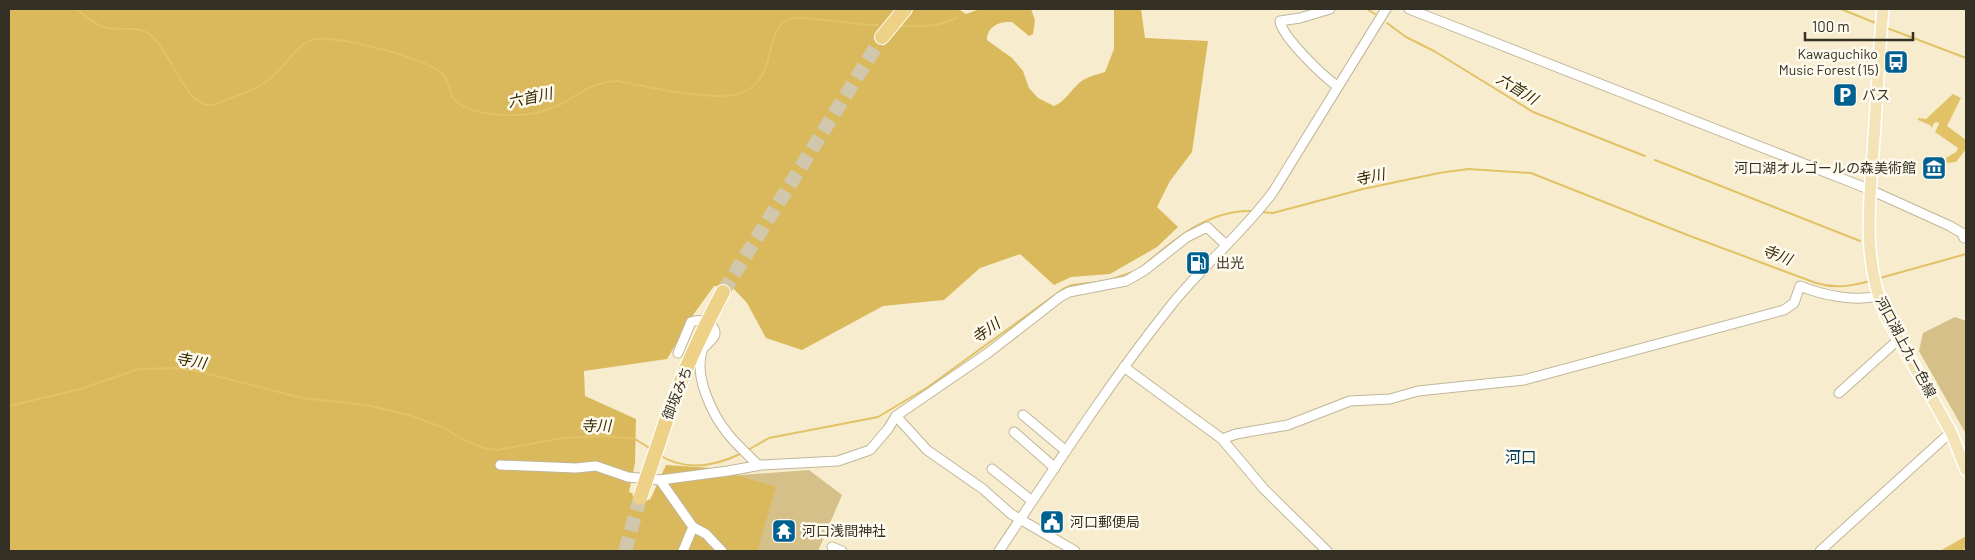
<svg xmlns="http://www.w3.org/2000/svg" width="1975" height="560" font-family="Barlow,'Noto Sans JP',sans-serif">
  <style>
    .green { fill: #d4c088 }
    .forest { fill: #d9b95c }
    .water { fill: #e2c266 }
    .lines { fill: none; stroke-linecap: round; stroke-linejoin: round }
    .stream { stroke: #e2c266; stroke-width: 2 }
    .highway-tunnel { stroke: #d0c7ac; stroke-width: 14; stroke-dasharray: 14 7; stroke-linecap: butt }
    .minor-casing { stroke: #c0b699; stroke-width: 11 }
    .major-casing { stroke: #fff; stroke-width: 14 }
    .highway-casing { stroke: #fff; stroke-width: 16 }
    .minor { stroke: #fff; stroke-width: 9 }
    .major { stroke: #f4e3b6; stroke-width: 11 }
    .highway { stroke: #ecd186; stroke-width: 14 }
    .highway-bridge-casing { stroke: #fff; stroke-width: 16; stroke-linecap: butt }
    .highway-bridge { stroke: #ecd186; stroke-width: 14 }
    .labels { text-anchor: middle; stroke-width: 5; stroke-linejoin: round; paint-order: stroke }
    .poi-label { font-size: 14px; fill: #343024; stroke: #fefaee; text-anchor: start }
    .street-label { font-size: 14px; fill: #343024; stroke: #fefaee }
    .water-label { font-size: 15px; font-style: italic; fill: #352900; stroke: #fefaee }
    .quarter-label { font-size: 16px; fill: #044062; stroke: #fefaee }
  </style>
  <rect width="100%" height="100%" fill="#f7edce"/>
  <!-- green -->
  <g class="green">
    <path d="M 1955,317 L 1966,321 L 1966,434 L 1919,351 L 1923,333 Z"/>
    <path d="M 809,470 L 842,495 L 818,551 L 728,551 L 704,481 L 740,475 Z"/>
  </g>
  <!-- forest -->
  <path class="forest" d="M 9,9 L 896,9 L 877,33 L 887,40 L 913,9 L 958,9 L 966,14 L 980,9 L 1031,9 L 1035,20 L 1033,34 L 1029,36 L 1012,22 C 1000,21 987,26 987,40 L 1012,58 L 1023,71 L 1029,88 L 1038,98 L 1054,106 C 1065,101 1068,94 1077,85 C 1084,77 1096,75 1105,72 L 1114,49 L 1114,9 L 1141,9 L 1145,38 L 1208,41 L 1192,152 L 1170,181 L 1157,207 L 1178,227 L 1157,247 L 1110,274 L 1071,277 L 1054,285 L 1020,254 L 980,268 L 944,300 L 883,306 L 802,350 L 766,338 L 747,303 L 732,287 L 714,286 L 693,315 L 667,359 L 584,371 L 585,396 L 636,419 L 635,463 L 629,492 L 650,500 L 666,465 L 712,468 L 776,487 L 757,551 L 9,551 Z"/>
  <!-- water -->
  <g class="water">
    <path d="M 1953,94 L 1961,98 L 1947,126 L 1966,140 L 1966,149 L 1956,162 L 1947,163 L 1946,158 L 1956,152 L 1958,148 L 1935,132 L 1939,124 L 1938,122 L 1934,123 L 1932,128 L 1930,125 L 1918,120 L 1918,118 L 1926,119 Z"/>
    <path d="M 1966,536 L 1966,548 L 1961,551 L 1940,551 Z"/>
  </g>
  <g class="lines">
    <!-- stream -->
    <g class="stream">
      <path d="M 76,9 C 84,15 94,24 104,27 C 119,32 139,24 152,36 C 170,52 182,96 204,104 C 213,107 221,102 229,99 C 243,93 258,89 270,79 C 282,69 299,42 315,39 C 341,36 421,57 442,73 C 449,79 448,89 452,96 C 458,107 473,111 485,113 C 509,117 536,116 559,105 C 580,94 592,82 618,81 C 647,87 712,101 739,94 C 753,90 763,77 767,64 C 771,50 773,28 787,20 C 799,13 859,27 878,25"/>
      <path d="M 1367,9 L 1375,14"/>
      <path d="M 1841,9 L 1878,24"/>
      <path d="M 1387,23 L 1406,37 L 1434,51 L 1533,112 L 1645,156"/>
      <path d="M 902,26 C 922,27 939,27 958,17"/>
      <path d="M 1887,28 L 1966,58"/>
      <path d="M 1655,160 L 1860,241"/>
      <path d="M 1262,212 L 1273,213 L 1363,189 L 1439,173 L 1468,169 L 1531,173 L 1690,236 L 1816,283 C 1836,289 1851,286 1870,281"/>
      <path d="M 1144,265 C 1175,239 1209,209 1253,211"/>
      <path d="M 1880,278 L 1966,254"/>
      <path d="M 9,406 L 80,389 L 139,369 L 176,368 L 196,371 L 302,398 L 366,405 L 409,415 L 444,428 L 462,439 L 484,448 L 497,450 L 563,438 L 604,436 L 635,439 L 651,449"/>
      <path d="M 748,450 L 769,438 L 878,417 L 928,387 L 1063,289 L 1072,285 L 1107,281 L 1138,270"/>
      <path d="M 661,456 C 688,472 716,466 742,453"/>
    </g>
    <!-- highway-tunnel -->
    <g class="highway-tunnel">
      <path d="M 723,292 L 882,37"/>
      <path d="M 625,551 L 640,498"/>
    </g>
    <defs>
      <g id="minor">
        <path d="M 1330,9 L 1300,18 L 1280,21 C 1282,37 1323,76 1337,86"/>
        <path d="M 1409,9 L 1866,188 L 1950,226 L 1962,233 L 1964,238"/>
        <path d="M 678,353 L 691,322 C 699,319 710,320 714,329 C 719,338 704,344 702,351 C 694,377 712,414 728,434 C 737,445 748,455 758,465"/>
        <path d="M 1124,367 L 1222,439 L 1264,489 L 1327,551"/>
        <path d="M 1839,393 L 1899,339"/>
        <path d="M 1023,415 L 1066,451"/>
        <path d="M 896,416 L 927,450 L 983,489 L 1011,514 L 1075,551"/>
        <path d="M 1014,432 L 1055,468"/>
        <path d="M 1222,439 L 1236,434 L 1288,425 L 1350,401 L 1390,399 L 1418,391 L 1524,380 L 1784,310 L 1794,303 L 1800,286 C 1822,295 1855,302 1878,296"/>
        <path d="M 500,465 L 576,468 L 596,466 L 628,477 L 660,480 L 728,471 L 761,465 L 838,461 L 870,450 L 888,429 L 896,416 L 988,353 L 1060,297 L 1069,292 L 1126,281 L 1145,270 L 1187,237 L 1207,227 L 1226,245"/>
        <path d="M 992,469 L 1032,501"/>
        <path d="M 660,480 L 693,527 L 683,551"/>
        <path d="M 693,527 L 706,534 L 722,551"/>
        <path d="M 832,547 L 842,551"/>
        <path d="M 999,551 C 1054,469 1107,386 1169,308 C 1201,267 1242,234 1273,192 L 1386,9"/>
        <path d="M 1820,551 L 1951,432"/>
      </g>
      <path id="major" d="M 1883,9 C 1879,52 1877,95 1874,138 C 1870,198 1861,260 1886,316 L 1951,432 L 1966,470"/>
      <g id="highway">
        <path d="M 882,37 L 905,9"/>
        <path d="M 660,439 C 676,388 698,339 723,292"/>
      </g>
    </defs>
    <!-- minor casing -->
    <use href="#minor" class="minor-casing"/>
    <!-- major casing -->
    <use href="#major" class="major-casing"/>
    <!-- highway casing -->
    <use href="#highway" class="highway-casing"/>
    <!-- minor -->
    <use href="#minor" class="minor"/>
    <!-- major -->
    <use href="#major" class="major"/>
    <!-- highway -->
    <use href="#highway" class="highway"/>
    <defs>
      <path id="highway-bridge" d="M 640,498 L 660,439"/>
    </defs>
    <!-- highway-bridge casing -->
    <use href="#highway-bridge" class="highway-bridge-casing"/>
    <!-- highway-bridge -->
    <use href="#highway-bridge" class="highway-bridge"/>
  </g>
  <!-- icons -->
  <defs>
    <symbol id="bus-square" viewBox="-11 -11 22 22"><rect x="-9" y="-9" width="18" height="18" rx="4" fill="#026091" stroke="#fefaee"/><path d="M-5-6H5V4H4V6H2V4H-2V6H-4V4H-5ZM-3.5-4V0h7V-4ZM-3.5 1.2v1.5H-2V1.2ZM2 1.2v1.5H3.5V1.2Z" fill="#fff"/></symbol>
    <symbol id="parking-square" viewBox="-11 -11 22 22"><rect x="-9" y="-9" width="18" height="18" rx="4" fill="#026091" stroke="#fefaee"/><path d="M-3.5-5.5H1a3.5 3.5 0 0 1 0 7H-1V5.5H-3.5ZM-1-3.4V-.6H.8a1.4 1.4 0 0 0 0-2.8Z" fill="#fff"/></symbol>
    <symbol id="museum-square" viewBox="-11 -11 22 22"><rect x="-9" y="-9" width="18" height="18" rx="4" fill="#026091" stroke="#fefaee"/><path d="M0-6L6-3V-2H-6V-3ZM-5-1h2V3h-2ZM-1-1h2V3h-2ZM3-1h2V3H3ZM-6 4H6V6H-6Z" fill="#fff"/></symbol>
    <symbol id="fuel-square" viewBox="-11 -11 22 22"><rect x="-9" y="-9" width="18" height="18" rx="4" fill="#026091" stroke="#fefaee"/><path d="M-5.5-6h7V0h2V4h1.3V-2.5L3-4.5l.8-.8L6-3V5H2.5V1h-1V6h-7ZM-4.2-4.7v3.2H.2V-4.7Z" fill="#fff"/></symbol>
    <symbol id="civic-square" viewBox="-11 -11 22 22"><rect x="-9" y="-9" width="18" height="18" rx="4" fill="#026091" stroke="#fefaee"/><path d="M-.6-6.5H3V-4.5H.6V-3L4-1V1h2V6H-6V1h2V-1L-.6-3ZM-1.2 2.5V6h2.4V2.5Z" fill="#fff"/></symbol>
    <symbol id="temple-square" viewBox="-11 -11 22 22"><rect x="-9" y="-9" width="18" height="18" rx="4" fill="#026091" stroke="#fefaee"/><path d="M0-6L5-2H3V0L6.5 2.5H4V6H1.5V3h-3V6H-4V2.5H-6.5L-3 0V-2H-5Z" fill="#fff"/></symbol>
  </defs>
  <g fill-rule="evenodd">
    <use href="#bus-square" x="1882" y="48" width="28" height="28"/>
    <use href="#parking-square" x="1831" y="81" width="28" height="28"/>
    <use href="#museum-square" x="1920" y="154" width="28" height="28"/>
    <use href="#fuel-square" x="1184" y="249" width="28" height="28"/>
    <use href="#civic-square" x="1038" y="508" width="28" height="28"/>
    <use href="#temple-square" x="770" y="517" width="28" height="28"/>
  </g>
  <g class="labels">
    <!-- poi labels -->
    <g class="poi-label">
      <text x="1878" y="59" text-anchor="end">Kawaguchiko<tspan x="1878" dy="16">Music Forest (15)</tspan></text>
      <text x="1862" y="100">バス</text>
      <text x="1916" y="173" text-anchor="end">河口湖オルゴールの森美術館</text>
      <text x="1216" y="268">出光</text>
      <text x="1070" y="527">河口郵便局</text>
      <text x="802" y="536">河口浅間神社</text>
    </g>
    <!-- street labels -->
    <g class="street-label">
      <text transform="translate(1906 347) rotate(62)" y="5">河口湖上九一色線</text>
      <text transform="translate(677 393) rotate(-68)" y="5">御坂みち</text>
    </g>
    <!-- water labels -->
    <g class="water-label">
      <text transform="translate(1517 89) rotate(31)" y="5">六首川</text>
      <text transform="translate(530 98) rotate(-12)" y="5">六首川</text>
      <text transform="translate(1370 177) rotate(-12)" y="5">寺川</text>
      <text transform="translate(1777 255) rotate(21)" y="5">寺川</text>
      <text transform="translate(986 331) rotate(-36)" y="5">寺川</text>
      <text transform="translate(191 361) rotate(10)" y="5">寺川</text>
      <text x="596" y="431">寺川</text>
    </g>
    <!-- quarter labels -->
    <g class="quarter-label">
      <text x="1521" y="463">河口</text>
    </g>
  </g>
  <!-- border -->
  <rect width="1975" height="560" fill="none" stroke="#343024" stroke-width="20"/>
  <!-- scale -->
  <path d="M1805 32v8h108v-8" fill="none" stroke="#343024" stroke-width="2.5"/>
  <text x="1812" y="32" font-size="15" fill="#343024" stroke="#fefaee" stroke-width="4" paint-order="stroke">100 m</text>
</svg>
